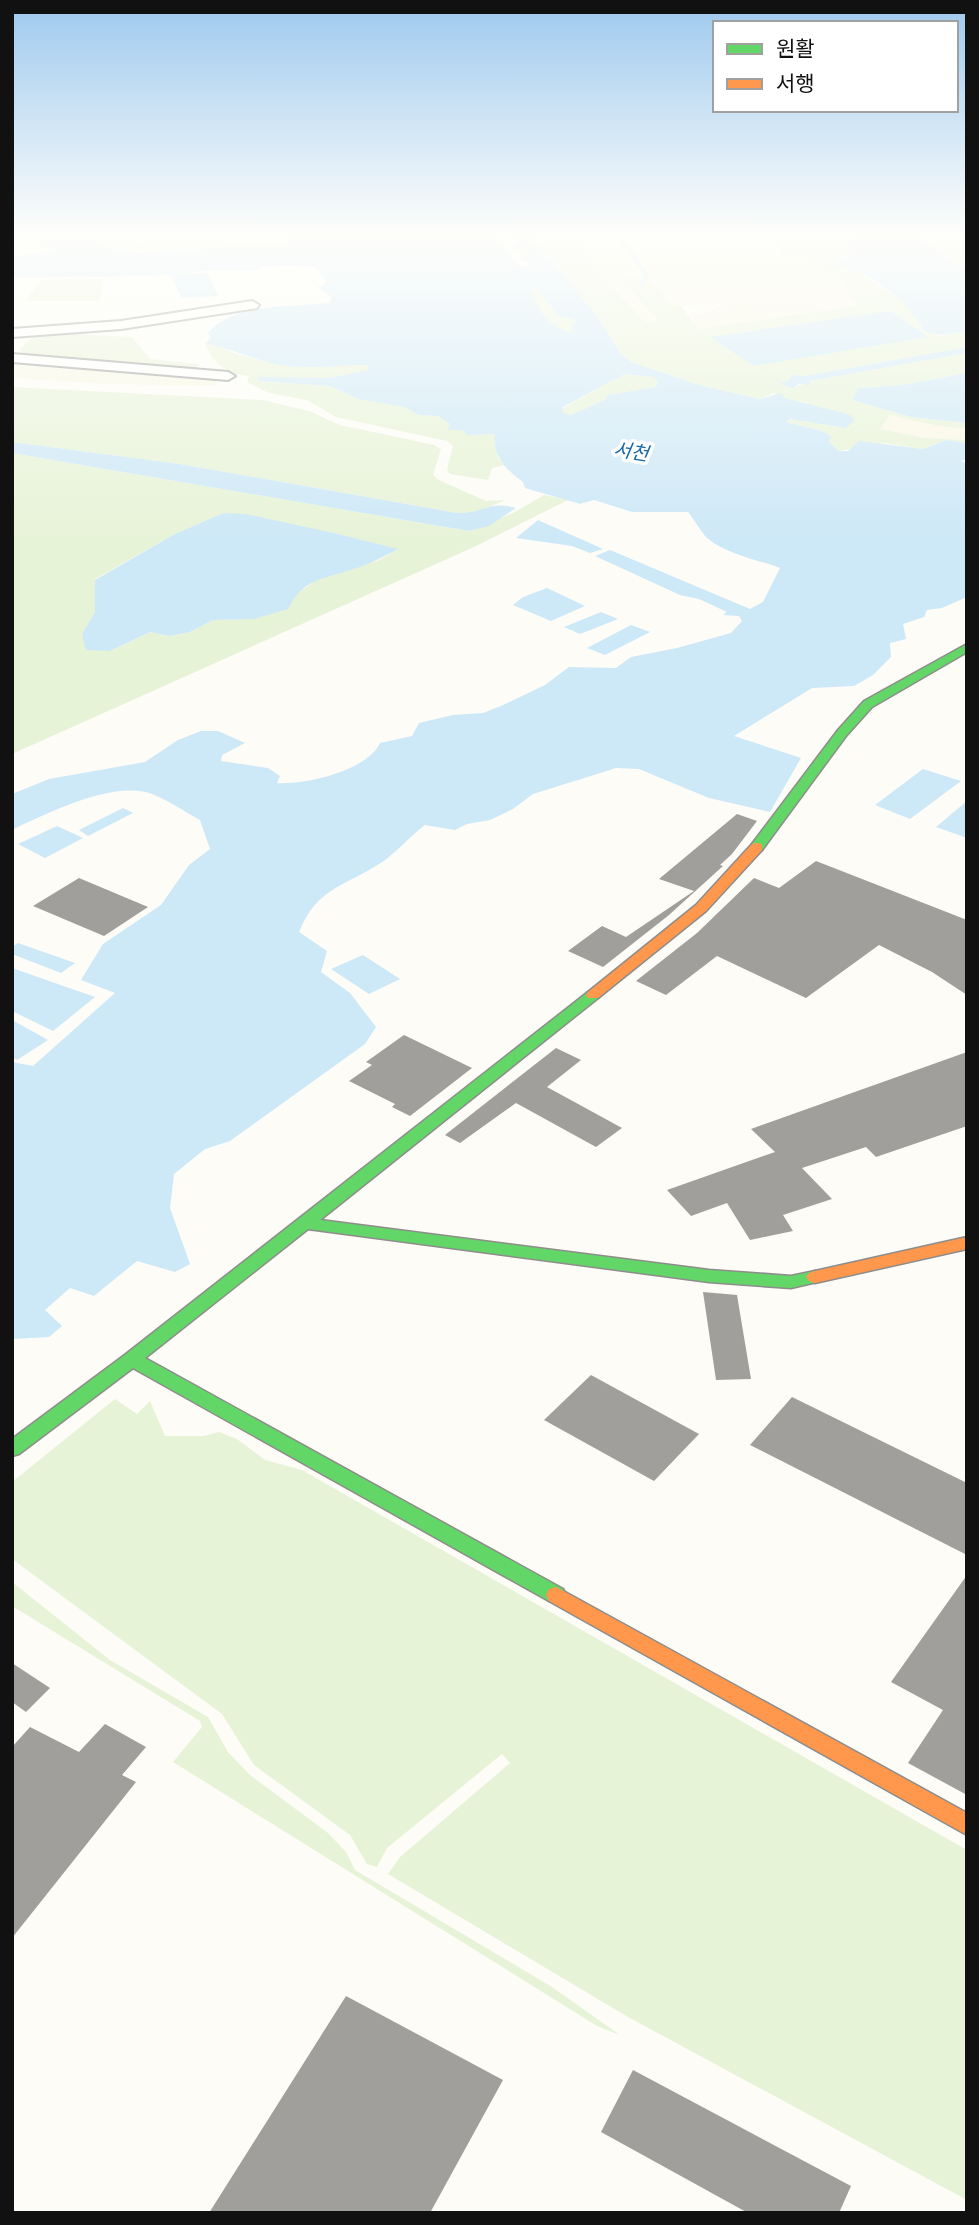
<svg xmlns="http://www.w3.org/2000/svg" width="979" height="2225" font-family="Merriweather,'Noto Sans KR',serif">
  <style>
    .farmland { fill: #f9f7e4 }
    .green { fill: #e7f3d7; fill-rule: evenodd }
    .water { fill: #cde8f7; fill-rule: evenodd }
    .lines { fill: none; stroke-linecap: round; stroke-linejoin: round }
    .stream { stroke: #cde8f7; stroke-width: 5 }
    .building { fill: #a19f9c }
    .street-casing { stroke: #979795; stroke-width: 4 }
    .fast-casing { stroke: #8e8d8b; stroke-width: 3 }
    .slow-casing { stroke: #8e8d8b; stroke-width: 3 }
    .street { fill: #fffffe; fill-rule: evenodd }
    .fast { fill: #63d668; fill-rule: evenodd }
    .slow { fill: #ff974d; fill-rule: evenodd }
    .labels { text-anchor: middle; stroke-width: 7; stroke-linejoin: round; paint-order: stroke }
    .far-water-label { font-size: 19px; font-style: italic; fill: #1768a6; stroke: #fff }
  </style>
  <rect width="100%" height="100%" fill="#fdfcf7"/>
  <!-- farmland -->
  <g class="farmland">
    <path d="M 113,231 L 234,231 L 132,243 Z"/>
    <path d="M 573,231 L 607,231 L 627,251 L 644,276 L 619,277 L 660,321 L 645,322 L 603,278 Z"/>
    <path d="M 614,231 L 806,231 L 807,233 L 771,236 L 805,258 L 820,274 L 837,274 L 858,306 L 699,329 L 689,313 L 705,314 L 723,304 L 672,306 L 632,250 Z"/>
    <path d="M 12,363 L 221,378 L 214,386 L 107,384 L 12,378 Z"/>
    <path d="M 890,415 L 926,424 L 967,428 L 967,440 L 925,438 L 880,429 Z"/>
  </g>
  <!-- green -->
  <g class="green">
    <path d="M 31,231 L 113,231 L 132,243 L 234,231 L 290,231 L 286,246 L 281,247 L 236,244 L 229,247 L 124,252 L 88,236 L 57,236 L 43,240 L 29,234 Z"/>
    <path d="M 533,231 L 574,233 L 603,278 L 645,322 L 659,321 L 619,277 L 649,276 L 672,306 L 681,306 L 699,329 L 857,306 L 837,274 L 820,274 L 805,258 L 784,258 L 770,236 L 806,231 L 861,231 L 844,244 L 858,255 L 858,271 L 904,302 L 939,336 L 967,331 L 967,347 L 806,376 L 792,375 L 789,380 L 781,383 L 793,388 L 810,381 L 967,353 L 967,373 L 902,385 L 859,388 L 852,400 L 911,417 L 967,423 L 967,428 C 940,428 915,421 890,415 L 880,429 L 925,438 L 967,440 L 967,443 L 946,440 L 924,449 L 884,443 L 839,451 L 829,442 L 831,436 L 822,431 L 786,422 C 798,414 822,422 836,427 L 808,403 L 784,398 L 774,393 L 759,399 L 696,384 L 631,362 L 620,353 L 597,316 L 536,242 Z"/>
    <path d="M 917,231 L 967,231 L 967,267 C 948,266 930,243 917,231 Z"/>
    <path d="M 103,279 L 99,301 L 26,301 L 40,280 Z"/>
    <path d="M 533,288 L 538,289 L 559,316 L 576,320 L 573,332 C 555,333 530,305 533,288 Z"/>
    <path d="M 70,334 L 132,337 L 150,359 L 200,364 L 195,370 L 26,355 L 19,350 L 35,335 Z"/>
    <path d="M 212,343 C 262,369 312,366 367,365 L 370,370 L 328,378 L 259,381 L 330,386 L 358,399 L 404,407 L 419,415 L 438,416 L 450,424 L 449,430 L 462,430 L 468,435 L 495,434 L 498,458 L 504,465 L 492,468 L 488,480 L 450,474 L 447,470 L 453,446 L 447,441 L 336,417 L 307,400 L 269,393 L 247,382 L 249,376 C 226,373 214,365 205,344 Z"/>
    <path d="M 625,374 L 653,377 L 658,382 L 655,387 L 608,395 L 606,399 L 571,415 L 562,412 L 563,408 Z"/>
    <path d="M 12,387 L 262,400 L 309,411 L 340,425 L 434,445 L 441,449 L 433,475 L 439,480 L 486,501 L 506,500 L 470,514 L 457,513 L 180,464 L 12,442 Z"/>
    <path d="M 12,453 L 469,531 L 513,513 L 544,495 L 568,500 L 474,547 L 12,754 ZM 223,513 L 334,533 L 397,550 L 379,560 L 319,578 L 295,595 L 254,619 L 213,620 L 190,632 L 170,636 L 150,632 L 110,651 L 82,634 L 95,612 L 95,579 L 173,535 Z"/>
    <path d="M 115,1399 L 137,1414 L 150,1401 L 165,1436 L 203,1436 L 219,1432 L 237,1439 L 265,1460 L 302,1470 L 967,1850 L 967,2200 L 628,2017 L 388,1874 L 400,1857 L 510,1763 L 502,1754 L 387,1848 L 377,1867 L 367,1864 L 350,1835 L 254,1765 L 222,1714 L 12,1559 L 12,1482 Z"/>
    <path d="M 12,1582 L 110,1660 L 208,1717 L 228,1752 L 250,1775 L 328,1833 L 346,1852 L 355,1870 L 552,1987 L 620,2035 L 597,2026 L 173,1762 L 202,1727 L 200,1721 L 12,1606 Z"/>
  </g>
  <!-- water -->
  <g class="water">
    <path d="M 290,231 L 499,231 L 508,252 L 520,267 L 527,267 L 529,263 L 520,259 L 522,252 L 513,249 L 517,242 L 502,231 L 533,231 L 536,242 L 597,316 L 620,353 L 631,362 L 696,384 L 759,399 L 781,393 L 785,398 L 844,413 L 852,416 L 854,421 L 846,428 L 791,419 L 786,422 L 822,431 L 831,436 L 829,442 L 839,451 L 848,451 L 859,441 L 924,449 L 946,440 L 967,443 L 967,459 L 961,461 L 967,464 L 967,597 L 942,608 L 927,610 L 924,617 L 903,624 L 906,639 L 890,643 L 891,657 L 873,675 L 854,686 L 812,688 L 734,736 L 801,758 L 770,812 L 709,798 L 639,769 L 616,768 L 533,794 L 513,809 L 490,820 L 467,824 L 455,830 L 425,825 C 411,835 392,857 379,864 C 343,887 317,888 299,932 L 327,951 L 321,972 L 350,993 L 376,1027 L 365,1044 L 230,1141 L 205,1149 L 174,1174 L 170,1208 L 190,1264 L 175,1272 L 137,1261 L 94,1296 L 70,1288 L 45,1310 L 62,1326 L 49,1337 L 12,1339 L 12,1062 L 33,1066 L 115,993 L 81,980 L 103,944 L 161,905 L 189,865 L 210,849 L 200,820 C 185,812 168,800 152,794 C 113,780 48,813 12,830 L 12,794 L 49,779 L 145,762 L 178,740 L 201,731 L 218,731 L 245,743 L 222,755 L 221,761 L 268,768 L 280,776 L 277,783 C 305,785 367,771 380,743 L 412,736 L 419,723 L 453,715 L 483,713 L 501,706 L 545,685 L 569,667 L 616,668 L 631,657 L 677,648 L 731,633 L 742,621 L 739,616 L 723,615 L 727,612 L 699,599 L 680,595 L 595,556 L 610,550 L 750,609 L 763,602 L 780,568 C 756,559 728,555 707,538 C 702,533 693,518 688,512 L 632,512 L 594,500 L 580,504 L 525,488 L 523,482 C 506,470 492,456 495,434 L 468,435 L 462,430 L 448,430 L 450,424 L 438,416 L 419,415 L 404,407 L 358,399 L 330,386 L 258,381 L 260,377 L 328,378 L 369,370 L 367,365 C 338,366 308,369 279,365 C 261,362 215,343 205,344 L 211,338 L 208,333 C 233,303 292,307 330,303 L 331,297 L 318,287 L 327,282 L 315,267 L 287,265 L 263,267 L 252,271 L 217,270 L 151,276 L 12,277 L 12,257 L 55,251 L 42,247 L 38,242 L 57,236 L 88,236 L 112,249 L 138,253 L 229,247 L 236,244 L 281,247 L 286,246 ZM 533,288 L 538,289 L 559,316 L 576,320 L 571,327 L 573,332 C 555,333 531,305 533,288 ZM 625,374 L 653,377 L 658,382 L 655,387 L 607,395 L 606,399 L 571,415 L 562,412 L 563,407 Z"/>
    <path d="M 861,231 L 917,231 C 930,243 948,266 967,267 L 967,331 C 950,334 936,338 921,329 L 922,325 L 904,302 L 870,277 L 837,264 L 839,259 L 857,255 L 843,244 Z"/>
    <path d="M 208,273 L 218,296 L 182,298 L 170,275 Z"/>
    <path d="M 891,311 L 928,337 L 754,366 L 710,337 Z"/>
    <path d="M 967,347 L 967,353 L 810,381 L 809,385 L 799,384 L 793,388 L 779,384 L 789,380 L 792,375 L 806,376 Z"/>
    <path d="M 967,373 L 967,423 L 911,417 L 852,400 L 858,388 L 902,385 Z"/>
    <path d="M 12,442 L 180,464 L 457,513 C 483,514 487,500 516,508 L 489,526 L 469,531 L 12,453 Z"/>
    <path d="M 223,513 L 246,514 L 334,533 L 398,549 C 382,558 365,566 347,571 C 319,580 303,580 288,609 L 254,619 L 213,620 L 190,632 L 170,636 L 150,632 L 110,651 L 86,650 L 82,634 L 95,612 L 95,580 L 173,535 Z"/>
    <path d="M 538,520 L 603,549 L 590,553 L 572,546 L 516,538 Z"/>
    <path d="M 547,588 L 585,606 L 551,621 L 513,605 L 523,597 Z"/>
    <path d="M 601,612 L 618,619 L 580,634 L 564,627 Z"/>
    <path d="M 631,625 L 650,632 L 605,655 L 587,648 Z"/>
    <path d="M 923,769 L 961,781 L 910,819 L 875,805 Z"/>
    <path d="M 967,801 L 967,838 L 936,827 Z"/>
    <path d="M 123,808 L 133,813 L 88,836 L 79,830 Z"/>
    <path d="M 57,826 L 83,838 L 45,858 L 18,844 Z"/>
    <path d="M 18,943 L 75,963 L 61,973 L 12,954 L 12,947 Z"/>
    <path d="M 363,955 L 400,979 L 369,994 L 331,969 Z"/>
    <path d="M 12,968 L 95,997 L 53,1031 L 12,1011 Z"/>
    <path d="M 12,1020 L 48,1040 L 17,1060 L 12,1057 Z"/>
  </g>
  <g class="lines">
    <!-- stream -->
    <path class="stream" d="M 610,231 L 630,251 L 646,275 L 641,283"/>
  </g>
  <!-- building -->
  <g class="building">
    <path d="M 737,814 L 757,821 L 732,854 L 720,865 L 723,866 L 669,915 L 603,967 L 568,951 L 602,926 L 626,937 L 694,891 L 659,879 Z"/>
    <path d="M 816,861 L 967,920 L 967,995 L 932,972 L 879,945 L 806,998 L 717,956 L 666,995 L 636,981 L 697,933 L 754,878 L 779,888 Z"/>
    <path d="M 79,878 L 148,907 L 104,936 L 33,906 Z"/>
    <path d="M 404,1035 L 472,1068 L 410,1116 L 392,1107 L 395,1104 L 349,1081 L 372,1065 L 366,1062 Z"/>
    <path d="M 556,1048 L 581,1060 L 547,1087 L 622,1128 L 596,1147 L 516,1103 L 460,1143 L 445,1135 Z"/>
    <path d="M 967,1052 L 967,1126 L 876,1157 L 866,1147 L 802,1168 L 832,1199 L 783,1215 L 793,1231 L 750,1240 L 727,1203 L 691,1216 L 667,1190 L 775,1152 L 751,1129 Z"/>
    <path d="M 703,1292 L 737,1295 L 751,1379 L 716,1380 Z"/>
    <path d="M 591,1375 L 699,1434 L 654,1481 L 544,1420 Z"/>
    <path d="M 792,1397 L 967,1483 L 967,1555 L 750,1445 Z"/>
    <path d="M 967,1575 L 967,1795 L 908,1763 L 943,1710 L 891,1682 Z"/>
    <path d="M 12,1663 L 50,1688 L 26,1712 L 12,1702 Z"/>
    <path d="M 105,1724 L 146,1747 L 122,1775 L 136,1782 L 12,1938 L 12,1747 L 30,1727 L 79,1752 Z"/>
    <path d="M 346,1996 L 503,2080 L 430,2213 L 209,2213 Z"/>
    <path d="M 633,2070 L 851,2186 L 839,2213 L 748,2213 L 601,2132 Z"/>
  </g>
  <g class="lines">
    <defs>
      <g id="street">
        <path d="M 252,301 L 259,305 L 257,308 L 121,329 L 12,337 L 12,329 L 121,321 Z"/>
        <path d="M 12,354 L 228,372 L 235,376 L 228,380 L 12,362 Z"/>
      </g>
      <g id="fast">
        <path d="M 967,644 L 967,652 L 872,707 L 846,736 L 762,850 L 752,850 L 752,844 L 838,730 L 864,701 Z"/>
        <path d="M 593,991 L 598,992 L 600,995 L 598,998 L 320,1220 L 709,1270 L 791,1276 L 815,1271 L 821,1273 L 824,1277 L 821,1281 L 791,1288 L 709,1282 L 308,1229 L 145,1358 L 563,1589 L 566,1595 L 563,1601 L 556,1603 L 549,1601 L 133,1368 L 19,1454 L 12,1456 L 12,1439 L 126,1354 L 588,992 Z"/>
      </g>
      <g id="slow">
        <path d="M 757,843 L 762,844 L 762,850 L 706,911 L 598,998 L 588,998 L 586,995 L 588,992 L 696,905 L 752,844 Z"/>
        <path d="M 967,1237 L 967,1249 L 815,1283 L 809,1281 L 806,1277 L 809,1273 L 815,1271 Z"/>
        <path d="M 556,1587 L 967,1813 L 967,1835 L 549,1601 L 546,1595 L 549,1589 Z"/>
      </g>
    </defs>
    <!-- street casing -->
    <use href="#street" class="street-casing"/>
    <!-- fast casing -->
    <use href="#fast" class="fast-casing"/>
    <!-- slow casing -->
    <use href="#slow" class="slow-casing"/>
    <!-- street -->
    <use href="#street" class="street"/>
    <!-- fast -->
    <use href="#fast" class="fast"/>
    <!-- slow -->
    <use href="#slow" class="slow"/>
  </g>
  <!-- sky -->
  <linearGradient id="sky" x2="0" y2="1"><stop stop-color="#9dc9ee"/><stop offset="0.43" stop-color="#fefefb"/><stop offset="1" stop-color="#fefefb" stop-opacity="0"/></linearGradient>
  <rect width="979" height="543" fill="url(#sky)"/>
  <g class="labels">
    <!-- far-water labels -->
    <g class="far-water-label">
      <text transform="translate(631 451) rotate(9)" y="7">서천</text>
    </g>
  </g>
  <!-- border -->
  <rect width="979" height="2225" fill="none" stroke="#111111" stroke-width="28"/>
  <!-- legend -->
  <rect x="713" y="21" width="245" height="91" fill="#ffffff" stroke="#a0a0a0" stroke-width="2"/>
  <rect x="727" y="44" width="35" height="10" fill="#63d668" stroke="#a0a0a0" stroke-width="2"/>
  <text x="776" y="56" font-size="21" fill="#111111">원활</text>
  <rect x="727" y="79" width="35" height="10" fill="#ff974d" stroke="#a0a0a0" stroke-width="2"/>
  <text x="776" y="91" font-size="21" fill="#111111">서행</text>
</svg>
